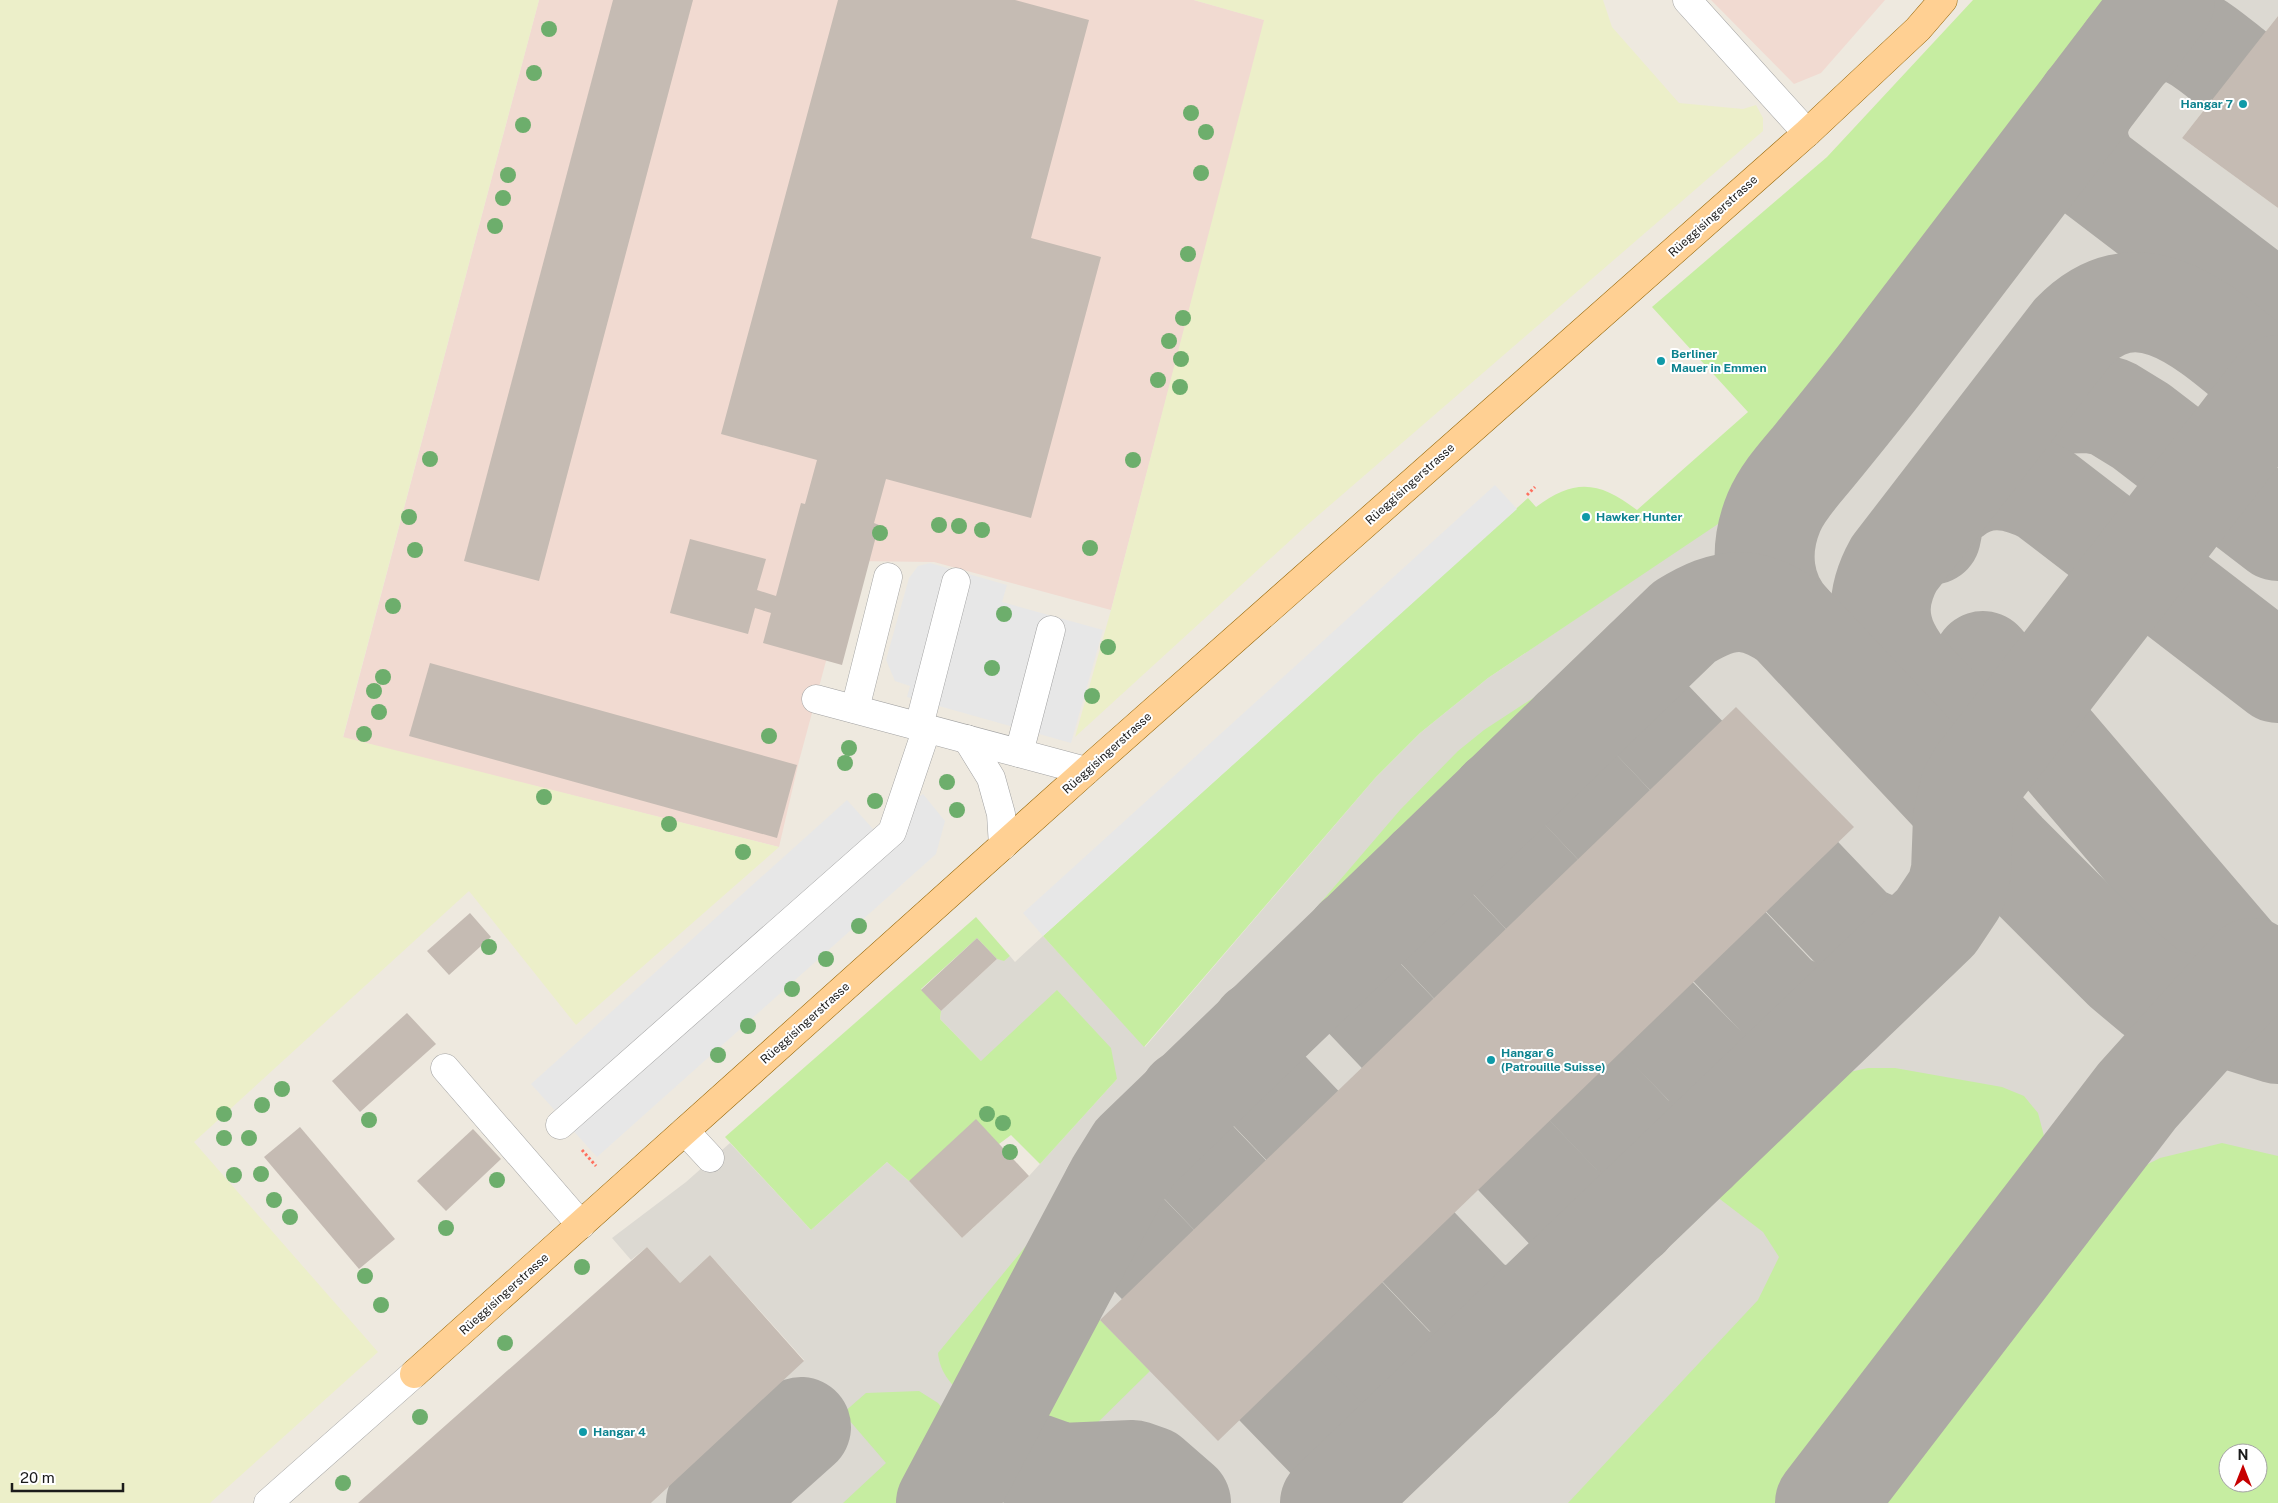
<svg xmlns="http://www.w3.org/2000/svg" width="2278" height="1503" font-family="'Public Sans',sans-serif">
  <style>
    .military { fill: #f1dad1 }
    .airport { fill: #dcd9d2; fill-rule: evenodd }
    .farmland { fill: #ecefc9 }
    .grass { fill: #c6eda1; fill-rule: evenodd }
    .parking { fill: #e7e7e7 }
    .lines { fill: none; stroke-linecap: round; stroke-linejoin: round }
    .taxiway { stroke: #aca9a4; stroke-width: 100 }
    .building { fill: #c5bbb3 }
    .minor-casing { stroke: #a2a2a2; stroke-width: 29 }
    .major-casing { stroke: #926200; stroke-width: 29 }
    .path { stroke: #ff705f; stroke-width: 3; stroke-dasharray: 2.5 2.5; stroke-linecap: butt }
    .minor { stroke: #fff; stroke-width: 28 }
    .major { stroke: #ffd093; stroke-width: 28 }
    .tree { fill: #6dae6c }
    .culture-dot { fill: #0f9aa8; stroke: #fff; stroke-width: 2 }
    .labels { text-anchor: middle; stroke-width: 4; stroke-linejoin: round; paint-order: stroke }
    .culture-label { font-size: 12px; font-weight: bold; fill: #0d838f; stroke: #fff; text-anchor: start }
    .street-label { font-size: 12px; fill: #1b1b1b; stroke: #fff }
  </style>
  <rect width="100%" height="100%" fill="#eee9df"/>
  <!-- military -->
  <g class="military">
    <path d="M 539,0 L 1194,0 L 1265,20 L 1111,610 L 934,562 L 853,561 L 799,761 L 779,847 L 343,738 Z"/>
    <path d="M 1711,0 L 1885,0 L 1821,73 L 1794,84 Z"/>
  </g>
  <!-- airport -->
  <path class="airport" d="M 2129,0 L 2278,0 L 2278,16 L 2182,138 L 2278,208 L 2278,1503 L 651,1503 L 804,1360 L 710,1255 L 680,1283 L 647,1247 L 631,1260 L 612,1238 L 686,1182 L 730,1143 L 811,1230 L 887,1162 L 909,1181 L 962,1238 L 1029,1176 L 1117,1079 L 981,1061 L 940,1019 L 941,1011 L 997,959 L 1004,960 L 1010,956 L 1015,962 L 1043,936 L 1145,1047 L 1376,777 L 1420,733 L 1488,678 L 1721,521 L 1740,502 ZM 2228,1453 L 2258,1453 L 2258,1483 L 2228,1483 Z"/>
  <!-- farmland -->
  <g class="farmland">
    <path d="M 0,0 L 539,0 L 343,737 L 779,847 L 576,1025 L 469,891 L 194,1142 L 378,1352 L 210,1503 L 0,1503 Z"/>
    <path d="M 1194,0 L 1603,0 L 1612,27 L 1679,103 L 1743,109 L 1756,105 L 1763,118 L 1763,131 L 1306,526 L 1075,737 L 1111,610 L 1264,20 Z"/>
  </g>
  <!-- grass -->
  <g class="grass">
    <path d="M 1973,0 L 2128,0 L 1740,502 L 1721,522 L 1488,678 L 1420,733 L 1376,777 L 1144,1047 L 1043,936 L 1528,498 L 1536,507 C 1575,478 1599,481 1637,510 L 1748,412 L 1652,307 L 1827,157 Z"/>
    <path d="M 1625,638 L 1627,640 L 1479,778 L 1193,1056 L 1191,1054 L 1400,810 L 1458,751 L 1484,730 Z"/>
    <path d="M 976,917 L 1010,956 L 1004,961 L 997,959 L 977,938 L 921,989 L 941,1011 L 940,1019 L 981,1061 L 1057,990 L 1111,1048 L 1117,1079 L 1040,1164 L 1011,1135 L 999,1144 L 909,1181 L 887,1162 L 811,1230 L 725,1137 Z"/>
    <path d="M 1868,1068 L 1895,1068 L 2002,1087 L 2024,1096 L 2038,1113 L 2044,1136 L 2043,1156 L 2030,1182 L 1786,1503 L 1568,1503 L 1758,1300 L 1779,1257 L 1763,1232 L 1708,1190 L 1809,1089 L 1840,1074 Z"/>
    <path d="M 2222,1143 L 2278,1156 L 2278,1503 L 1862,1503 L 2073,1228 L 2120,1178 L 2160,1158 ZM 2228,1453 L 2258,1453 L 2258,1483 L 2228,1483 Z"/>
    <path d="M 1037,1239 C 1046,1245 1047,1251 1044,1261 L 968,1402 C 954,1386 940,1375 938,1353 L 1025,1247 L 1032,1240 Z"/>
    <path d="M 1089,1320 L 1100,1320 L 1150,1371 L 1083,1437 C 1054,1453 1033,1422 1034,1395 L 1069,1331 L 1078,1324 Z"/>
    <path d="M 919,1391 L 938,1403 L 955,1424 L 913,1503 L 843,1503 L 886,1463 L 843,1413 L 866,1393 Z"/>
  </g>
  <!-- parking -->
  <g class="parking">
    <path d="M 1495,485 L 1517,509 L 1043,936 L 1023,913 Z"/>
    <path d="M 930,563 L 1007,585 L 1002,602 L 1103,630 L 1071,743 L 907,697 L 910,686 L 895,681 L 886,660 L 909,578 L 918,566 Z"/>
    <path d="M 923,794 L 945,821 L 936,854 L 597,1157 L 531,1084 L 847,800 L 873,829 Z"/>
  </g>
  <g class="lines">
    <!-- taxiway -->
    <g class="taxiway">
      <path d="M 2127,50 C 2167,10 2200,43 2234,70 C 2249,81 2263,92 2278,103"/>
      <path d="M 2087,102 C 2073,127 2076,149 2093,172 L 2278,313"/>
      <path d="M 1998,430 L 2017,415 L 2050,404 L 2090,403 L 2110,407 L 2141,426 L 2278,531"/>
      <path d="M 1931,535 C 1933,527 1934,516 1938,508 C 1941,504 1949,499 1953,496 C 1982,473 2014,478 2045,494 L 2278,673"/>
      <path d="M 1790,622 C 1762,592 1758,550 1774,512 C 1783,491 1800,473 1814,456 C 1836,429 1858,402 1879,375 C 1974,250 2070,125 2165,0"/>
      <path d="M 1644,661 C 1635,674 1630,687 1636,703 L 1856,933 C 1878,945 1895,951 1919,938"/>
      <path d="M 1983,661 L 2278,1006"/>
      <path d="M 1958,726 C 1913,679 1854,636 1894,564 L 2072,333 C 2145,257 2218,340 2278,387"/>
      <path d="M 1572,730 C 1564,743 1558,757 1564,772 L 1781,1001 L 1808,1014 L 1831,1014 L 1842,1012"/>
      <path d="M 1500,799 C 1492,812 1486,825 1492,841 L 1657,1017 L 1706,1067 L 1724,1080 L 1734,1083 L 1758,1085 L 1770,1081"/>
      <path d="M 1428,869 C 1419,882 1413,895 1420,911 L 1638,1141 L 1665,1154 L 1697,1151"/>
      <path d="M 1355,939 L 1345,964 L 1348,981 L 1569,1213 L 1601,1224 L 1616,1223 L 1629,1217"/>
      <path d="M 1260,1030 C 1249,1046 1246,1063 1258,1079 L 1473,1304 C 1494,1317 1512,1319 1533,1308"/>
      <path d="M 1188,1099 C 1178,1116 1173,1132 1186,1149 L 1399,1372 C 1420,1383 1439,1389 1461,1378"/>
      <path d="M 1112,1191 L 1108,1206 L 1114,1219 L 1329,1441 C 1351,1455 1369,1457 1392,1443"/>
      <path d="M 1034,1463 L 1062,1473 L 1133,1470 L 1150,1476 L 1181,1503"/>
      <path d="M 716,1503 L 801,1427"/>
      <path d="M 946,1503 L 1117,1181 L 1135,1152 L 1684,622 C 1725,597 1751,594 1790,622 L 2006,852 L 2123,969 L 2154,995 L 2278,1034"/>
      <path d="M 1330,1503 L 1936,922 L 1956,892 L 1961,872 L 1963,818 L 1970,788 L 1978,774 L 2278,385"/>
      <path d="M 1825,1503 L 2137,1096 L 2252,968"/>
    </g>
  </g>
  <!-- building -->
  <g class="building">
    <path d="M 613,0 L 693,0 L 539,581 L 464,561 Z"/>
    <path d="M 838,0 L 1015,0 L 1089,20 L 1031,238 L 1101,257 L 1031,518 L 886,479 L 874,523 L 879,525 L 842,665 L 763,643 L 771,613 L 755,608 L 748,634 L 670,613 L 690,539 L 766,559 L 757,590 L 776,596 L 801,503 L 805,504 L 817,460 L 721,434 Z"/>
    <path d="M 2278,16 L 2278,208 L 2182,138 Z"/>
    <path d="M 430,663 L 797,765 L 777,838 L 409,736 Z"/>
    <path d="M 1736,707 L 1854,827 L 1218,1441 L 1100,1320 Z"/>
    <path d="M 470,913 L 491,937 L 449,975 L 427,951 Z"/>
    <path d="M 977,938 L 997,959 L 941,1011 L 921,990 Z"/>
    <path d="M 407,1013 L 436,1044 L 360,1112 L 332,1081 Z"/>
    <path d="M 976,1119 L 1029,1176 L 962,1238 L 909,1181 Z"/>
    <path d="M 300,1127 L 395,1239 L 359,1269 L 264,1157 Z"/>
    <path d="M 473,1129 L 501,1159 L 446,1211 L 417,1181 Z"/>
    <path d="M 647,1247 L 680,1283 L 710,1255 L 804,1361 L 651,1503 L 358,1503 Z"/>
  </g>
  <g class="lines">
    <defs>
      <g id="minor">
        <path d="M 1687,0 L 1807,133"/>
        <path d="M 816,699 L 1086,771"/>
        <path d="M 855,709 L 888,577"/>
        <path d="M 919,726 L 956,582"/>
        <path d="M 967,739 L 991,778 L 1001,814 L 1003,846"/>
        <path d="M 1019,753 L 1051,630"/>
        <path d="M 445,1068 L 581,1225"/>
        <path d="M 560,1125 L 892,832 L 927,728"/>
        <path d="M 685,1131 L 710,1158"/>
        <path d="M 268,1503 L 414,1374"/>
      </g>
      <path id="major" d="M 414,1374 L 1086,771 L 1807,133 L 1918,29 L 1943,0"/>
    </defs>
    <!-- minor casing -->
    <use href="#minor" class="minor-casing"/>
    <!-- major casing -->
    <use href="#major" class="major-casing"/>
    <!-- path -->
    <g class="path">
      <path d="M 1527,495 L 1535,487"/>
      <path d="M 582,1150 L 596,1166"/>
    </g>
    <!-- minor -->
    <use href="#minor" class="minor"/>
    <!-- major -->
    <use href="#major" class="major"/>
  </g>
  <!-- trees -->
  <g class="tree">
    <circle cx="549" cy="29" r="8"/>
    <circle cx="534" cy="73" r="8"/>
    <circle cx="1191" cy="113" r="8"/>
    <circle cx="523" cy="125" r="8"/>
    <circle cx="1206" cy="132" r="8"/>
    <circle cx="1201" cy="173" r="8"/>
    <circle cx="508" cy="175" r="8"/>
    <circle cx="503" cy="198" r="8"/>
    <circle cx="495" cy="226" r="8"/>
    <circle cx="1188" cy="254" r="8"/>
    <circle cx="1183" cy="318" r="8"/>
    <circle cx="1169" cy="341" r="8"/>
    <circle cx="1181" cy="359" r="8"/>
    <circle cx="1158" cy="380" r="8"/>
    <circle cx="1180" cy="387" r="8"/>
    <circle cx="430" cy="459" r="8"/>
    <circle cx="1133" cy="460" r="8"/>
    <circle cx="409" cy="517" r="8"/>
    <circle cx="939" cy="525" r="8"/>
    <circle cx="959" cy="526" r="8"/>
    <circle cx="982" cy="530" r="8"/>
    <circle cx="880" cy="533" r="8"/>
    <circle cx="1090" cy="548" r="8"/>
    <circle cx="415" cy="550" r="8"/>
    <circle cx="393" cy="606" r="8"/>
    <circle cx="1004" cy="614" r="8"/>
    <circle cx="1108" cy="647" r="8"/>
    <circle cx="992" cy="668" r="8"/>
    <circle cx="383" cy="677" r="8"/>
    <circle cx="374" cy="691" r="8"/>
    <circle cx="1092" cy="696" r="8"/>
    <circle cx="379" cy="712" r="8"/>
    <circle cx="364" cy="734" r="8"/>
    <circle cx="769" cy="736" r="8"/>
    <circle cx="849" cy="748" r="8"/>
    <circle cx="845" cy="763" r="8"/>
    <circle cx="947" cy="782" r="8"/>
    <circle cx="544" cy="797" r="8"/>
    <circle cx="875" cy="801" r="8"/>
    <circle cx="957" cy="810" r="8"/>
    <circle cx="669" cy="824" r="8"/>
    <circle cx="743" cy="852" r="8"/>
    <circle cx="859" cy="926" r="8"/>
    <circle cx="489" cy="947" r="8"/>
    <circle cx="826" cy="959" r="8"/>
    <circle cx="792" cy="989" r="8"/>
    <circle cx="748" cy="1026" r="8"/>
    <circle cx="718" cy="1055" r="8"/>
    <circle cx="282" cy="1089" r="8"/>
    <circle cx="262" cy="1105" r="8"/>
    <circle cx="224" cy="1114" r="8"/>
    <circle cx="987" cy="1114" r="8"/>
    <circle cx="369" cy="1120" r="8"/>
    <circle cx="1003" cy="1123" r="8"/>
    <circle cx="224" cy="1138" r="8"/>
    <circle cx="249" cy="1138" r="8"/>
    <circle cx="1010" cy="1152" r="8"/>
    <circle cx="261" cy="1174" r="8"/>
    <circle cx="234" cy="1175" r="8"/>
    <circle cx="497" cy="1180" r="8"/>
    <circle cx="274" cy="1200" r="8"/>
    <circle cx="290" cy="1217" r="8"/>
    <circle cx="446" cy="1228" r="8"/>
    <circle cx="582" cy="1267" r="8"/>
    <circle cx="365" cy="1276" r="8"/>
    <circle cx="381" cy="1305" r="8"/>
    <circle cx="505" cy="1343" r="8"/>
    <circle cx="420" cy="1417" r="8"/>
    <circle cx="343" cy="1483" r="8"/>
  </g>
  <!-- markers -->
  <g class="culture-dot">
    <circle cx="2243" cy="104" r="5"/>
    <circle cx="1661" cy="361" r="5"/>
    <circle cx="1586" cy="517" r="5"/>
    <circle cx="1491" cy="1060" r="5"/>
    <circle cx="583" cy="1432" r="5"/>
  </g>
  <g class="labels">
    <!-- culture labels -->
    <g class="culture-label">
      <text x="2233" y="108" text-anchor="end">Hangar 7</text>
      <text x="1671" y="358">Berliner<tspan x="1671" dy="14">Mauer in Emmen</tspan></text>
      <text x="1596" y="521">Hawker Hunter</text>
      <text x="1501" y="1057">Hangar 6<tspan x="1501" dy="14">(Patrouille Suisse)</tspan></text>
      <text x="593" y="1436">Hangar 4</text>
    </g>
    <!-- street labels -->
    <g class="street-label">
      <text transform="translate(1713 216) rotate(-42)" y="4">Rüeggisingerstrasse</text>
      <text transform="translate(1410 484) rotate(-42)" y="4">Rüeggisingerstrasse</text>
      <text transform="translate(1107 753) rotate(-42)" y="4">Rüeggisingerstrasse</text>
      <text transform="translate(805 1023) rotate(-42)" y="4">Rüeggisingerstrasse</text>
      <text transform="translate(504 1294) rotate(-42)" y="4">Rüeggisingerstrasse</text>
    </g>
  </g>
  <!-- north arrow -->
  <g transform="translate(2243 1468)"><circle r="24" fill="#ffffff" stroke="#a4a4a4"/>
  <path d="M0-4L9 19L0 12L-9 19Z" fill="#c60000"/>
  <text y="-8" font-size="14" font-weight="bold" text-anchor="middle" fill="#1b1b1b">N</text>
  </g>
  <!-- scale -->
  <path d="M12 1483v8h111v-8" fill="none" stroke="#1b1b1b" stroke-width="2.5"/>
  <text x="20" y="1483" font-size="15" fill="#1b1b1b" stroke="#ffffff" stroke-width="4" paint-order="stroke">20 m</text>
</svg>
